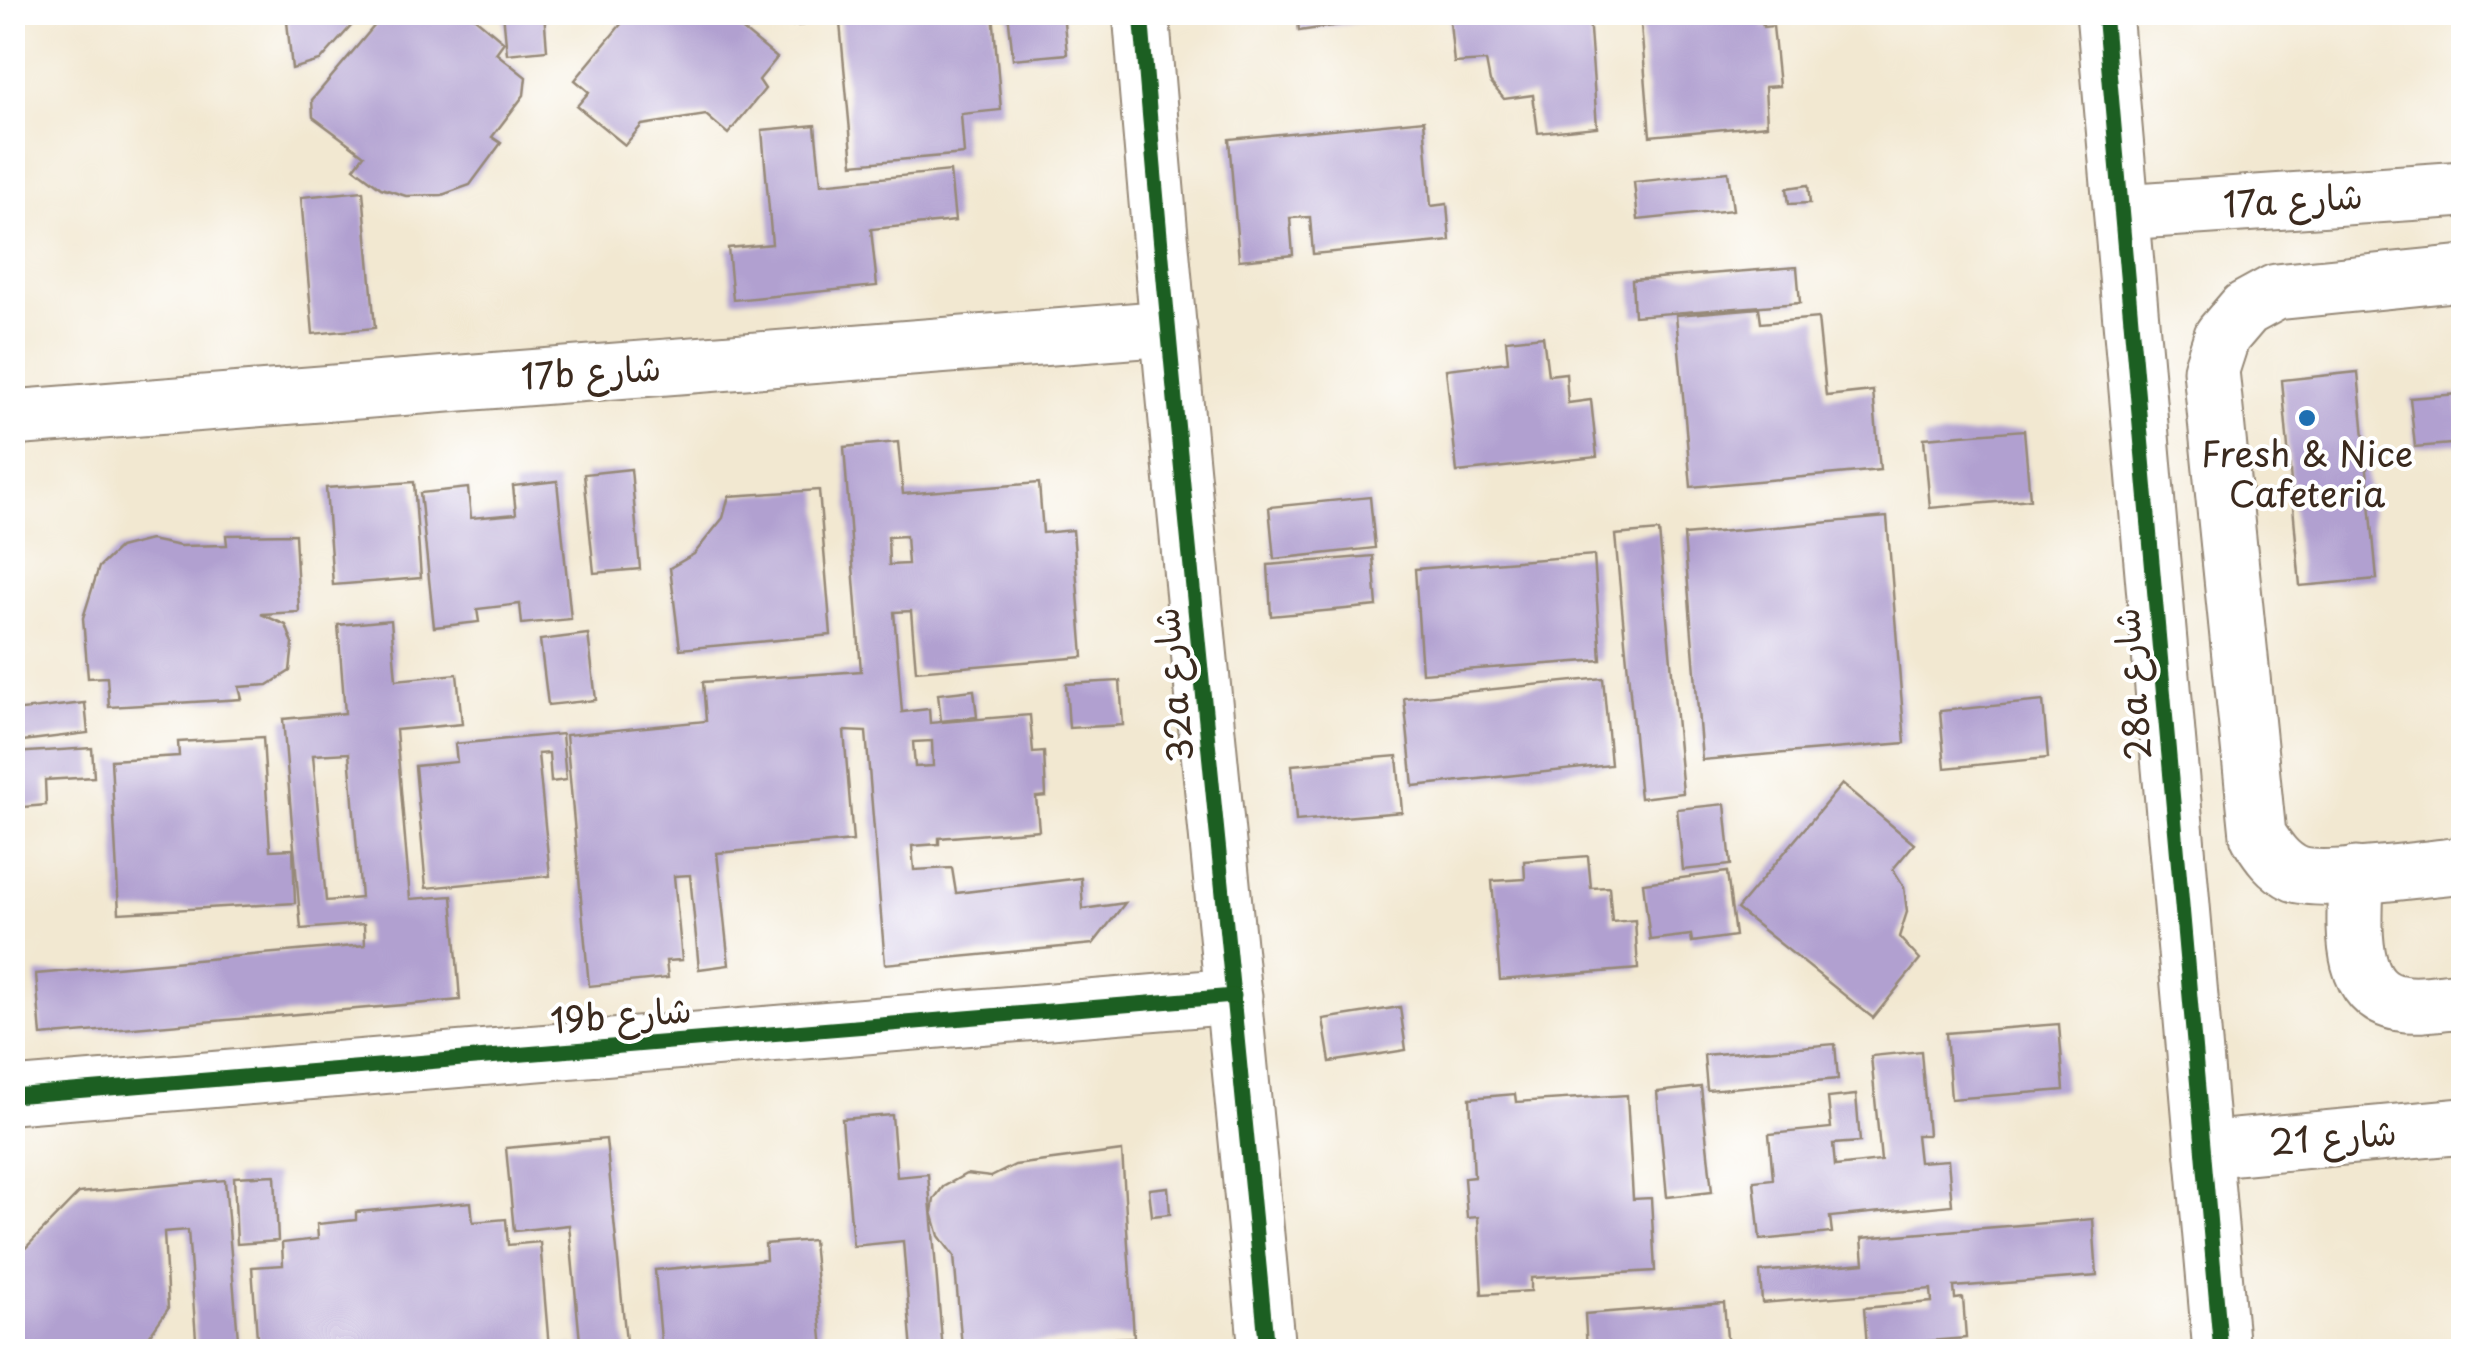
<svg xmlns="http://www.w3.org/2000/svg" width="2476" height="1364" font-family="'Playpen Sans','Playpen Sans Arabic',sans-serif">
  <style>
    .building { fill: #b1a0d0; fill-rule: evenodd }
    .lines { fill: none; stroke-linecap: round; stroke-linejoin: round }
    .minor-casing { stroke: #968978; stroke-width: 59 }
    .minor { stroke: #fff; stroke-width: 55 }
    .cycleway-casing { stroke: #fff; stroke-width: 21 }
    .cycleway { stroke: #1b5e20; stroke-width: 15 }
    .poi-dot { fill: #1f6fb2; stroke: #fff; stroke-width: 4 }
    .labels { text-anchor: middle; stroke-width: 8; stroke-linejoin: round; paint-order: stroke }
    .street-label { font-size: 35px; fill: #3b2a1e; stroke: #fff }
    .poi-label { font-size: 35px; fill: #3b2a1e; stroke: #fff }
  </style>
  <rect width="100%" height="100%" fill="#fff"/>
  <filter id="ink" filterUnits="userSpaceOnUse"><feTurbulence type="fractalNoise" baseFrequency=".01" numOctaves="2"/><feDisplacementMap in="SourceGraphic" scale="20" xChannelSelector="R" yChannelSelector="G"/><feConvolveMatrix kernelMatrix="1 2 1 2 8 2 1 2 1" color-interpolation-filters="sRGB"/></filter>
  <filter id="wash" filterUnits="userSpaceOnUse"><feTurbulence type="fractalNoise" baseFrequency=".0048" numOctaves="4" result="noise"/><feDisplacementMap in="SourceGraphic" scale="40" xChannelSelector="R" yChannelSelector="G"/><feGaussianBlur stdDeviation="2.25" result="paint"/><feColorMatrix in="noise" values="0 0 0 0 0 0 0 0 0 0 0 0 0 0 0 0 0 1.4 0 .05"/><feComposite in="paint" operator="in"/></filter>
  <g filter="url(#wash)">
    <rect width="100%" height="100%" fill="#f2e8d1"/>
    <g id="blocks">
      <!-- building -->
      <g class="building">
        <path d="M 286,12 L 351,12 L 352,25 L 320,61 L 292,69 Z"/>
        <path d="M 386,12 L 444,12 L 446,15 L 448,12 L 468,12 L 504,42 L 496,53 L 526,77 L 524,95 L 492,137 L 501,143 L 470,185 L 442,195 L 406,196 L 381,188 L 354,168 L 364,155 L 313,117 L 312,100 Z"/>
        <path d="M 503,12 L 544,12 L 547,50 L 507,54 Z"/>
        <path d="M 631,12 L 721,12 L 777,58 L 759,80 L 765,89 L 728,134 L 706,115 L 642,125 L 625,145 L 577,106 L 589,92 L 575,80 Z"/>
        <path d="M 753,12 L 829,12 L 829,15 L 802,18 L 803,25 L 754,29 Z"/>
        <path d="M 839,12 L 993,12 L 1001,110 L 961,114 L 964,154 L 853,164 Z"/>
        <path d="M 1008,12 L 1063,12 L 1067,54 L 1013,59 Z"/>
        <path d="M 1297,12 L 1408,12 L 1408,15 L 1299,31 Z"/>
        <path d="M 1449,12 L 1555,12 L 1556,18 L 1589,16 L 1597,127 L 1538,133 L 1533,95 L 1504,99 L 1490,82 L 1486,61 L 1454,63 Z"/>
        <path d="M 1640,12 L 1761,12 L 1763,27 L 1773,26 L 1779,86 L 1765,87 L 1767,125 L 1650,136 Z"/>
        <path d="M 1424,120 L 1431,206 L 1447,204 L 1450,241 L 1313,254 L 1310,217 L 1290,218 L 1293,255 L 1239,260 L 1229,139 Z"/>
        <path d="M 815,125 L 821,184 L 950,171 L 955,221 L 871,229 L 877,286 L 733,300 L 728,248 L 772,244 L 762,130 Z"/>
        <path d="M 1728,172 L 1733,210 L 1638,220 L 1634,182 Z"/>
        <path d="M 1808,185 L 1810,203 L 1789,204 L 1787,188 Z"/>
        <path d="M 363,191 L 375,328 L 313,334 L 301,197 Z"/>
        <path d="M 1797,267 L 1800,303 L 1634,316 L 1632,280 Z"/>
        <path d="M 1759,308 L 1761,323 L 1818,318 L 1826,396 L 1873,391 L 1880,470 L 1691,487 L 1676,315 Z"/>
        <path d="M 1543,336 L 1548,375 L 1566,373 L 1568,403 L 1591,400 L 1597,457 L 1457,472 L 1446,369 L 1508,362 L 1506,340 Z"/>
        <path d="M 2358,372 L 2377,579 L 2300,586 L 2282,380 Z"/>
        <path d="M 2458,394 L 2463,443 L 2415,447 L 2410,398 Z"/>
        <path d="M 2024,430 L 2030,499 L 1930,508 L 1924,438 Z"/>
        <path d="M 898,442 L 903,494 L 1039,483 L 1043,533 L 1073,530 L 1083,657 L 916,671 L 911,611 L 894,612 L 902,712 L 929,709 L 930,723 L 1030,715 L 1033,753 L 1044,752 L 1046,796 L 1036,797 L 1039,830 L 939,838 L 939,844 L 912,846 L 914,870 L 952,868 L 956,893 L 1081,878 L 1083,909 L 1125,903 L 1093,944 L 885,964 L 866,732 L 844,731 L 853,841 L 717,853 L 729,965 L 699,969 L 690,875 L 674,876 L 682,960 L 666,961 L 668,978 L 589,986 L 566,735 L 706,721 L 703,682 L 861,671 L 844,447 ZM 906,536 L 908,564 L 889,565 L 888,537 ZM 932,741 L 933,766 L 915,767 L 913,742 Z"/>
        <path d="M 631,469 L 640,569 L 594,573 L 584,474 Z"/>
        <path d="M 557,481 L 571,619 L 522,624 L 520,604 L 477,609 L 479,622 L 434,627 L 420,493 L 468,488 L 471,518 L 516,514 L 513,486 Z"/>
        <path d="M 414,482 L 421,578 L 333,585 L 326,488 Z"/>
        <path d="M 819,490 L 831,635 L 680,649 L 670,568 L 694,554 L 723,518 L 729,496 Z"/>
        <path d="M 1370,497 L 1375,548 L 1274,559 L 1269,507 Z"/>
        <path d="M 1887,517 L 1905,743 L 1702,760 L 1684,535 Z"/>
        <path d="M 1659,531 L 1683,793 L 1640,798 L 1615,535 Z"/>
        <path d="M 295,534 L 299,612 L 261,614 L 286,625 L 293,644 L 290,671 L 268,685 L 239,687 L 242,699 L 109,707 L 107,677 L 88,678 L 83,618 L 99,567 L 119,548 L 150,540 L 180,546 L 227,545 L 226,535 Z"/>
        <path d="M 1594,555 L 1601,660 L 1422,673 L 1415,569 Z"/>
        <path d="M 1373,556 L 1377,606 L 1271,616 L 1268,565 Z"/>
        <path d="M 391,620 L 396,680 L 457,674 L 462,724 L 396,730 L 410,899 L 452,896 L 460,1000 L 41,1036 L 36,974 L 365,945 L 364,924 L 301,929 L 283,719 L 345,713 L 338,625 ZM 349,753 L 361,898 L 326,901 L 313,755 Z"/>
        <path d="M 588,634 L 596,700 L 548,705 L 540,640 Z"/>
        <path d="M 1603,678 L 1611,765 L 1413,786 L 1404,698 Z"/>
        <path d="M 1120,681 L 1123,725 L 1069,728 L 1066,684 Z"/>
        <path d="M 974,690 L 977,717 L 941,721 L 938,694 Z"/>
        <path d="M 2043,701 L 2048,758 L 1945,768 L 1940,711 Z"/>
        <path d="M 85,703 L 88,733 L 14,742 L 12,711 Z"/>
        <path d="M 562,734 L 566,780 L 551,782 L 549,753 L 538,754 L 550,876 L 426,888 L 415,766 L 457,762 L 455,744 Z"/>
        <path d="M 263,737 L 270,850 L 293,849 L 295,903 L 119,913 L 111,760 L 179,756 L 178,742 Z"/>
        <path d="M 92,748 L 94,777 L 45,780 L 46,805 L 12,808 L 12,753 Z"/>
        <path d="M 1397,756 L 1402,812 L 1296,821 L 1292,765 Z"/>
        <path d="M 1842,784 L 1914,844 L 1893,869 L 1904,887 L 1907,912 L 1899,937 L 1920,960 L 1873,1018 L 1737,909 Z"/>
        <path d="M 1725,804 L 1731,865 L 1683,870 L 1677,809 Z"/>
        <path d="M 1588,856 L 1591,888 L 1609,887 L 1612,922 L 1635,920 L 1638,969 L 1500,980 L 1492,881 L 1525,879 L 1524,861 Z"/>
        <path d="M 1727,872 L 1735,936 L 1692,942 L 1691,935 L 1650,940 L 1643,883 Z"/>
        <path d="M 1400,1007 L 1406,1050 L 1330,1062 L 1323,1019 Z"/>
        <path d="M 2059,1024 L 2064,1090 L 1951,1099 L 1946,1033 Z"/>
        <path d="M 1835,1044 L 1838,1079 L 1707,1090 L 1704,1055 Z"/>
        <path d="M 1921,1051 L 1928,1135 L 1916,1135 L 1919,1162 L 1948,1160 L 1952,1205 L 1830,1217 L 1832,1233 L 1760,1240 L 1754,1181 L 1773,1179 L 1769,1134 L 1831,1128 L 1828,1098 L 1856,1095 L 1860,1142 L 1833,1144 L 1835,1166 L 1881,1161 L 1871,1056 Z"/>
        <path d="M 1701,1087 L 1712,1192 L 1667,1197 L 1657,1092 Z"/>
        <path d="M 1515,1094 L 1516,1102 L 1627,1095 L 1633,1199 L 1651,1198 L 1655,1271 L 1531,1278 L 1531,1291 L 1482,1294 L 1478,1217 L 1467,1218 L 1464,1178 L 1474,1177 L 1470,1098 Z"/>
        <path d="M 892,1115 L 897,1177 L 928,1174 L 943,1352 L 912,1352 L 903,1241 L 853,1246 L 842,1119 Z"/>
        <path d="M 606,1139 L 627,1352 L 581,1352 L 569,1225 L 514,1231 L 506,1148 Z"/>
        <path d="M 1122,1151 L 1134,1337 L 962,1347 L 954,1256 L 939,1236 L 932,1212 L 934,1199 L 943,1187 L 966,1174 L 991,1177 L 1015,1165 Z"/>
        <path d="M 275,1175 L 278,1241 L 237,1244 L 234,1177 Z"/>
        <path d="M 225,1180 L 239,1352 L 197,1352 L 188,1230 L 164,1232 L 168,1309 L 140,1349 L 114,1352 L 12,1352 L 12,1262 L 79,1193 Z"/>
        <path d="M 1168,1187 L 1170,1214 L 1152,1216 L 1149,1189 Z"/>
        <path d="M 471,1202 L 473,1222 L 506,1219 L 508,1245 L 540,1242 L 549,1348 L 574,1346 L 574,1352 L 258,1352 L 252,1267 L 283,1265 L 282,1243 L 318,1239 L 317,1224 L 356,1220 L 356,1212 Z"/>
        <path d="M 2093,1219 L 2097,1276 L 1954,1287 L 1955,1299 L 1963,1298 L 1966,1338 L 1867,1346 L 1864,1308 L 1932,1302 L 1931,1289 L 1762,1303 L 1760,1272 L 1864,1263 L 1862,1238 Z"/>
        <path d="M 813,1240 L 823,1350 L 662,1352 L 655,1270 L 766,1260 L 765,1244 Z"/>
        <path d="M 1724,1303 L 1728,1350 L 1587,1352 L 1585,1314 Z"/>
      </g>
    </g>
  </g>
  <g filter="url(#ink)">
    <use href="#blocks" fill-opacity="0" stroke="#968978" stroke-width="2.5"/>
    <g class="lines">
      <defs>
        <g id="minor">
          <path d="M 1141,12 C 1177,459 1226,905 1267,1352"/>
          <path d="M 2104,12 L 2221,1352"/>
          <path d="M 2122,212 L 2464,189"/>
          <path d="M 2464,273 L 2276,292 L 2245,309 L 2222,336 L 2211,370 L 2258,835 C 2268,851 2278,866 2296,874 C 2322,884 2430,868 2464,865"/>
          <path d="M 12,418 L 1169,328"/>
          <path d="M 2356,875 C 2356,917 2344,994 2400,1003 C 2420,1007 2444,1001 2464,1000"/>
          <path d="M 12,1096 L 1234,996"/>
          <path d="M 2203,1150 L 2464,1126"/>
        </g>
      </defs>
      <!-- minor casing -->
      <use href="#minor" class="minor-casing"/>
      <!-- minor -->
      <use href="#minor" class="minor"/>
      <defs>
        <g id="cycleway">
          <path d="M 1141,12 C 1177,459 1226,905 1267,1352"/>
          <path d="M 2104,12 L 2221,1352"/>
          <path d="M 12,1096 L 1234,996"/>
        </g>
      </defs>
      <!-- cycleway casing -->
      <use href="#cycleway" class="cycleway-casing"/>
      <!-- cycleway -->
      <use href="#cycleway" class="cycleway"/>
    </g>
  </g>
  <!-- markers -->
  <circle class="poi-dot" cx="2307" cy="418" r="10"/>
  <g class="labels">
    <!-- street labels -->
    <g class="street-label">
      <text transform="translate(2293 201) rotate(-4)" y="12">17a شارع</text>
      <text transform="translate(591 373) rotate(-4)" y="12">17b شارع</text>
      <text transform="translate(2133 684) rotate(-95)" y="12">28a شارع</text>
      <text transform="translate(1174 685) rotate(-96)" y="12">32a شارع</text>
      <text transform="translate(621 1016) rotate(-5)" y="12">19b شارع</text>
      <text transform="translate(2333 1138) rotate(-5)" y="12">شارع 21</text>
    </g>
    <!-- poi labels -->
    <g class="poi-label">
      <text x="2307" y="467">Fresh &amp; Nice<tspan x="2307" dy="40">Cafeteria</tspan></text>
    </g>
  </g>
  <!-- margin -->
  <rect width="2476" height="1364" fill="none" stroke="#fff" stroke-width="50"/>
</svg>
